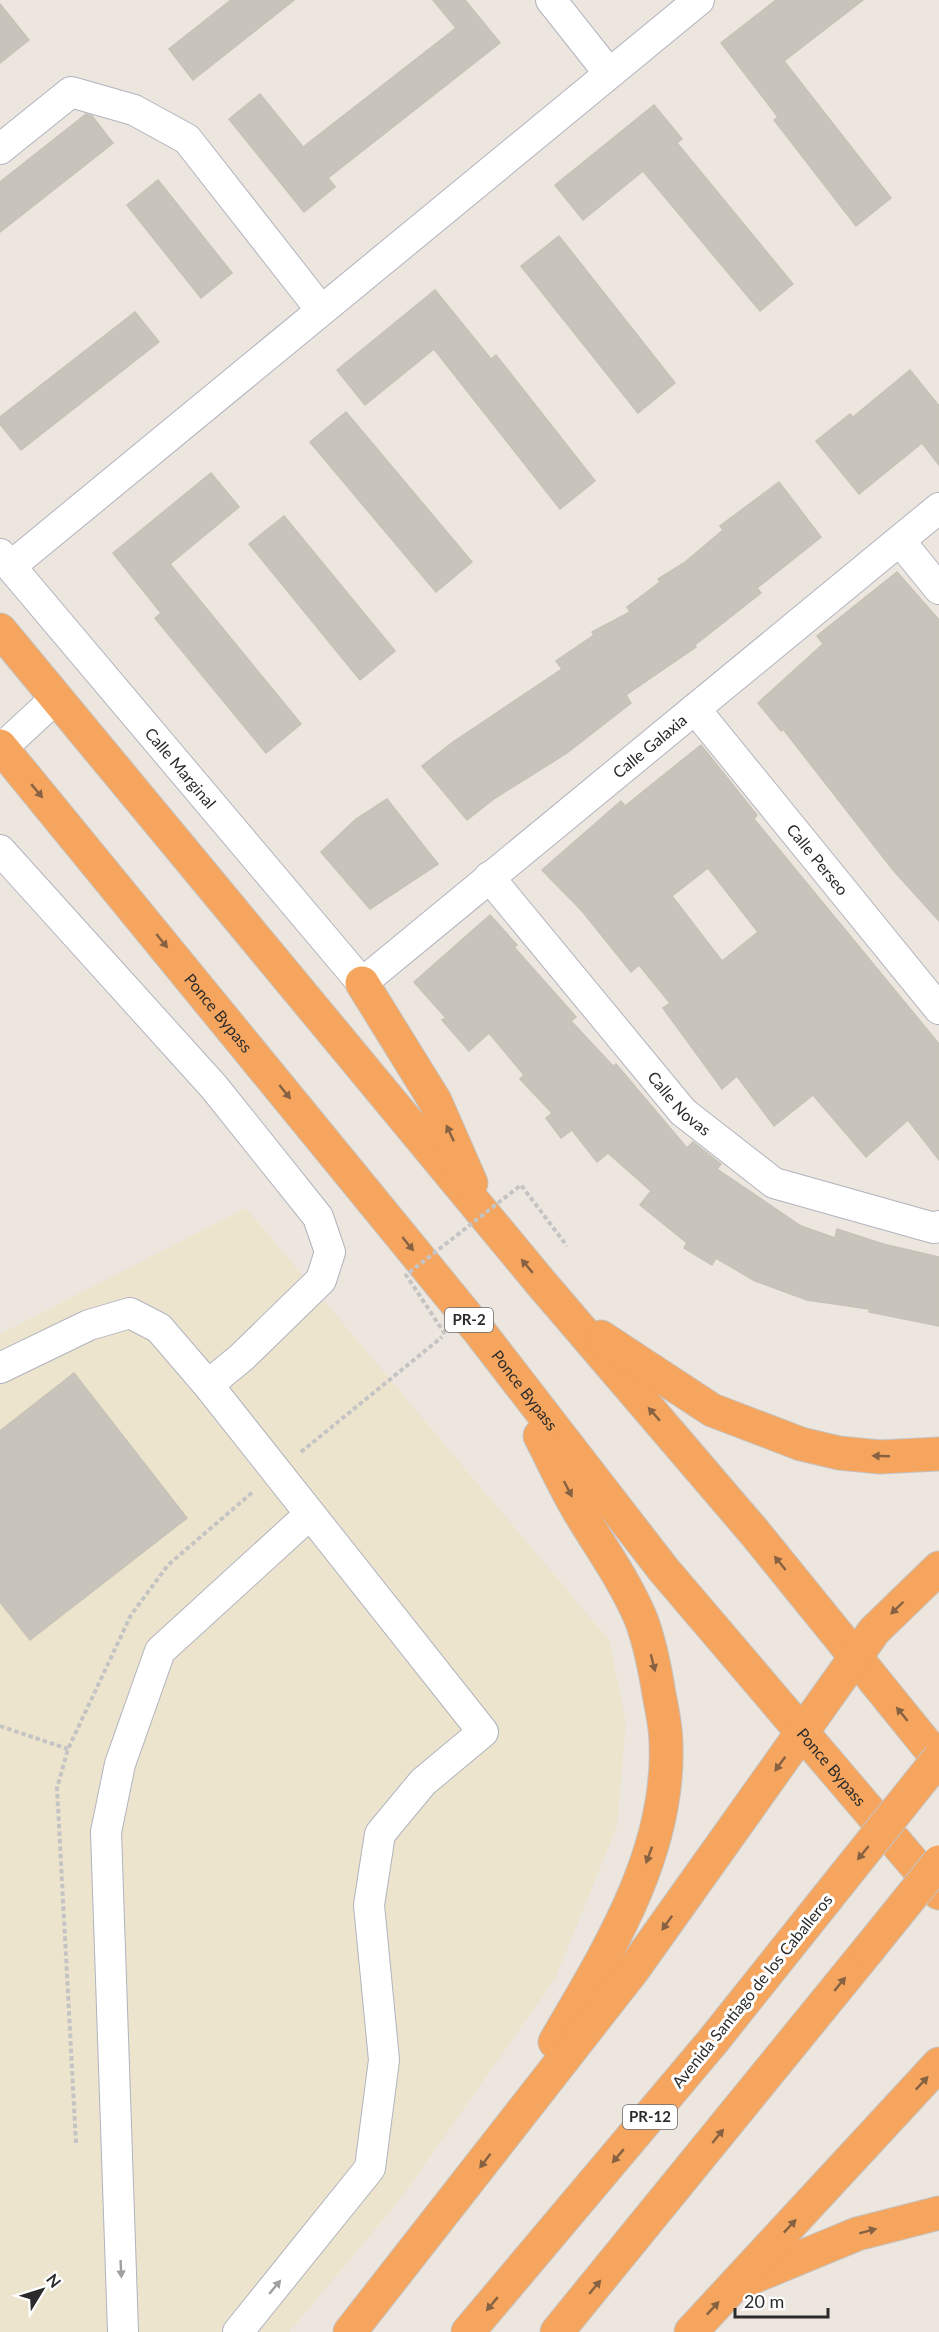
<svg xmlns="http://www.w3.org/2000/svg" width="939" height="2332" font-family="Lato,sans-serif">
  <style>
    .education { fill: #ede4ce }
    .building { fill: #c8c4bc; stroke: #c7c2b7; stroke-width: 1.5; fill-rule: evenodd }
    .lines { fill: none; stroke-linecap: round; stroke-linejoin: round }
    .minor-casing { stroke: #b1b3be; stroke-width: 32 }
    .highway-casing { stroke: #c4c4c4; stroke-width: 35 }
    .path { stroke: #c4c4c4; stroke-width: 4; stroke-dasharray: 4.5 3; stroke-linecap: butt }
    .minor { stroke: #fff; stroke-width: 30 }
    .highway { stroke: #f6a55e; stroke-width: 33 }
    .highway-bridge-casing { stroke: #c4c4c4; stroke-width: 35; stroke-linecap: butt }
    .path-bridge { stroke: #c4c4c4; stroke-width: 4; stroke-dasharray: 4.5 3; stroke-linecap: butt }
    .highway-bridge { stroke: #f6a55e; stroke-width: 33 }
    .oneway { fill: #866242 }
    .oneway2 { fill: #a0a0a0 }
    .labels { text-anchor: middle; stroke-width: 6; stroke-linejoin: round; paint-order: stroke }
    .shield { fill: #fff; stroke: #6b6b6b; stroke-width: 1.5 }
    .shield-label { font-size: 15px; font-weight: bold; fill: #2b2b2b }
    .street-label { font-size: 16px; fill: #2b2b2b; stroke: #fff }
  </style>
  <rect width="100%" height="100%" fill="#ece6de"/>
  <!-- education -->
  <path class="education" d="M 246,1208 L 609,1640 L 626,1722 L 617,1826 L 555,1979 L 399,2201 L 289,2332 L 0,2332 L 0,1334 Z"/>
  <!-- building -->
  <g class="building">
    <path d="M 231,0 L 294,0 L 193,80 L 169,49 Z"/>
    <path d="M 433,0 L 465,0 L 500,43 L 328,178 L 335,187 L 304,212 L 229,119 L 260,94 L 303,147 L 456,28 Z"/>
    <path d="M 776,0 L 863,0 L 784,61 L 891,198 L 856,226 L 774,120 L 778,117 L 721,43 Z"/>
    <path d="M 0,4 L 29,40 L 0,63 Z"/>
    <path d="M 654,105 L 682,139 L 677,143 L 793,284 L 760,311 L 643,171 L 583,220 L 555,185 Z"/>
    <path d="M 86,114 L 92,116 L 113,143 L 0,232 L 0,182 Z"/>
    <path d="M 158,180 L 232,273 L 201,298 L 127,205 Z"/>
    <path d="M 559,236 L 675,383 L 638,413 L 521,266 Z"/>
    <path d="M 435,290 L 491,359 L 496,355 L 595,481 L 560,509 L 434,349 L 365,405 L 337,370 Z"/>
    <path d="M 135,312 L 159,342 L 21,450 L 0,424 L 0,417 Z"/>
    <path d="M 910,370 L 939,406 L 939,465 L 922,443 L 859,494 L 816,441 L 850,414 L 853,417 Z"/>
    <path d="M 346,412 L 472,562 L 436,592 L 310,442 Z"/>
    <path d="M 211,473 L 239,507 L 170,564 L 301,724 L 266,753 L 155,618 L 161,613 L 113,553 Z"/>
    <path d="M 779,482 L 821,537 L 757,588 L 761,593 L 695,645 L 696,647 L 626,695 L 631,703 L 567,753 L 495,798 L 467,820 L 422,766 L 453,742 L 562,669 L 556,661 L 594,635 L 592,632 L 630,612 L 627,607 L 660,582 L 658,579 L 684,563 L 723,530 L 720,526 Z"/>
    <path d="M 284,516 L 395,651 L 360,680 L 249,544 Z"/>
    <path d="M 897,572 L 939,620 L 939,921 L 893,870 L 783,729 L 781,731 L 758,703 L 823,644 L 817,636 Z"/>
    <path d="M 701,745 L 757,815 L 754,819 L 939,1044 L 939,1160 L 908,1120 L 866,1157 L 813,1095 L 774,1126 L 737,1076 L 722,1089 L 663,1008 L 670,1003 L 639,965 L 631,972 L 582,911 L 542,870 L 621,801 L 625,806 ZM 708,868 L 758,932 L 722,961 L 672,896 Z"/>
    <path d="M 387,799 L 438,864 L 370,909 L 321,852 L 356,819 Z"/>
    <path d="M 490,915 L 517,945 L 514,947 L 576,1017 L 571,1021 L 613,1066 L 616,1064 L 687,1148 L 693,1142 L 721,1164 L 717,1169 L 801,1226 L 835,1238 L 837,1229 L 883,1244 L 939,1257 L 939,1326 L 869,1312 L 869,1309 L 807,1300 L 755,1281 L 716,1258 L 712,1265 L 684,1248 L 687,1243 L 640,1205 L 651,1191 L 608,1153 L 597,1162 L 572,1130 L 561,1138 L 546,1118 L 552,1113 L 520,1079 L 524,1075 L 489,1033 L 469,1051 L 442,1020 L 446,1018 L 414,982 Z"/>
    <path d="M 74,1373 L 187,1518 L 30,1640 L 0,1602 L 0,1431 Z"/>
  </g>
  <g class="lines">
    <defs>
      <g id="minor">
        <path d="M 551,0 L 608,72"/>
        <path d="M 0,149 L 71,92 L 134,110 L 187,139 L 321,310"/>
        <path d="M 900,541 L 939,589"/>
        <path id="s1" d="M 0,554 L 362,983 L 939,508"/>
        <path d="M 11,566 L 699,0"/>
        <path id="s2" d="M 695,709 L 939,1009"/>
        <path d="M 0,750 L 56,698"/>
        <path d="M 0,850 L 214,1087 L 318,1217 L 330,1252 L 321,1280 L 242,1357 L 208,1385 L 483,1732 L 423,1782 L 380,1834 L 369,1905 L 384,2060 L 370,2168 L 238,2332"/>
        <path id="s3" d="M 489,877 L 683,1112 L 774,1183 L 934,1228 L 939,1226"/>
        <path d="M 0,1368 L 89,1325 L 130,1313 L 159,1328 L 208,1385"/>
        <path d="M 123,2332 L 106,1832 L 120,1764 L 160,1651 L 309,1515"/>
      </g>
      <g id="highway">
        <path d="M 0,630 L 541,1283 L 755,1533 L 939,1760"/>
        <path id="s4" d="M 0,746 L 479,1331 L 663,1569 L 939,1893"/>
        <path d="M 362,983 L 435,1101 L 471,1183"/>
        <path d="M 601,1337 L 712,1410 L 801,1444 L 839,1453 L 880,1457 L 939,1454"/>
        <path d="M 540,1436 C 553,1461 565,1488 580,1513 C 601,1548 625,1581 641,1619 C 650,1643 655,1669 659,1694 C 662,1710 666,1727 666,1744 C 670,1853 608,1951 555,2042"/>
        <path d="M 746,2280 L 857,2234 L 939,2213"/>
        <path d="M 350,2332 L 633,1970 L 874,1631 L 939,1568"/>
        <path d="M 468,2332 L 713,2041 L 827,1898"/>
        <path d="M 557,2332 L 868,1950"/>
        <path d="M 691,2332 L 939,2064"/>
      </g>
    </defs>
    <!-- minor casing -->
    <use href="#minor" class="minor-casing"/>
    <!-- highway casing -->
    <use href="#highway" class="highway-casing"/>
    <!-- path -->
    <g class="path">
      <path d="M 301,1452 L 442,1337"/>
      <path d="M 0,1726 L 68,1749"/>
      <path d="M 76,2143 L 57,1788 L 68,1749 L 131,1615 L 168,1565 L 254,1491"/>
    </g>
    <!-- minor -->
    <use href="#minor" class="minor"/>
    <!-- highway -->
    <use href="#highway" class="highway"/>
    <defs>
      <g id="highway-bridge">
        <path d="M 827,1898 L 939,1758"/>
        <path d="M 868,1950 L 939,1862"/>
      </g>
    </defs>
    <!-- highway-bridge casing -->
    <use href="#highway-bridge" class="highway-bridge-casing"/>
    <!-- path-bridge -->
    <path class="path-bridge" d="M 445,1334 L 406,1275 L 521,1185 L 567,1246"/>
    <!-- highway-bridge -->
    <use href="#highway-bridge" class="highway-bridge"/>
  </g>
  <!-- one-way arrows -->
  <defs><path id="oneway-solid" d="M-6-.8H1V-3.2L6.5 0L1 3.2V.8H-6Z" transform="scale(1.5)"/></defs>
  <g class="oneway">
    <use href="#oneway-solid" transform="translate(37 791) rotate(50)"/>
    <use href="#oneway-solid" transform="translate(162 941) rotate(51)"/>
    <use href="#oneway-solid" transform="translate(285 1092) rotate(51)"/>
    <use href="#oneway-solid" transform="translate(450 1133) rotate(-115)"/>
    <use href="#oneway-solid" transform="translate(408 1244) rotate(51)"/>
    <use href="#oneway-solid" transform="translate(527 1266) rotate(-130)"/>
    <use href="#oneway-solid" transform="translate(654 1414) rotate(-131)"/>
    <use href="#oneway-solid" transform="translate(881 1456) rotate(-178)"/>
    <use href="#oneway-solid" transform="translate(568 1489) rotate(63)"/>
    <use href="#oneway-solid" transform="translate(780 1563) rotate(-129)"/>
    <use href="#oneway-solid" transform="translate(897 1608) rotate(136)"/>
    <use href="#oneway-solid" transform="translate(653 1663) rotate(76)"/>
    <use href="#oneway-solid" transform="translate(902 1714) rotate(-129)"/>
    <use href="#oneway-solid" transform="translate(780 1764) rotate(126)"/>
    <use href="#oneway-solid" transform="translate(863 1853) rotate(129)"/>
    <use href="#oneway-solid" transform="translate(649 1855) rotate(110)"/>
    <use href="#oneway-solid" transform="translate(667 1923) rotate(125)"/>
    <use href="#oneway-solid" transform="translate(840 1984) rotate(-51)"/>
    <use href="#oneway-solid" transform="translate(922 2083) rotate(-47)"/>
    <use href="#oneway-solid" transform="translate(718 2136) rotate(-51)"/>
    <use href="#oneway-solid" transform="translate(618 2156) rotate(130)"/>
    <use href="#oneway-solid" transform="translate(485 2161) rotate(127)"/>
    <use href="#oneway-solid" transform="translate(790 2226) rotate(-47)"/>
    <use href="#oneway-solid" transform="translate(868 2231) rotate(-15)"/>
    <use href="#oneway-solid" transform="translate(595 2287) rotate(-50)"/>
    <use href="#oneway-solid" transform="translate(492 2304) rotate(130)"/>
    <use href="#oneway-solid" transform="translate(713 2308) rotate(-47)"/>
  </g>
  <g class="oneway2">
    <use href="#oneway-solid" transform="translate(121 2269) rotate(87)"/>
    <use href="#oneway-solid" transform="translate(275 2287) rotate(-50)"/>
  </g>
  <g class="labels">
    <!-- shield labels -->
    <g class="shield">
      <rect x="445" y="1308" width="48" height="24" rx="4.5"/>
      <rect x="623" y="2105" width="54" height="24" rx="4.5"/>
    </g>
    <g class="shield-label">
      <text x="469" y="1325">PR-2</text>
      <text x="650" y="2122">PR-12</text>
    </g>
    <!-- street labels -->
    <g class="street-label">
      <text dy="6" stroke="none"><textPath href="#s1" startOffset="934">Calle Galaxia</textPath></text>
      <text dy="6" stroke="none"><textPath href="#s1" startOffset="280">Calle Marginal</textPath></text>
      <text dy="6" stroke="none"><textPath href="#s2" startOffset="194">Calle Perseo</textPath></text>
      <text dy="6" stroke="none"><textPath href="#s4" startOffset="345">Ponce Bypass</textPath></text>
      <text dy="6" stroke="none"><textPath href="#s3" startOffset="296">Calle Novas</textPath></text>
      <text dy="6" stroke="none"><textPath href="#s4" startOffset="831">Ponce Bypass</textPath></text>
      <text dy="6" stroke="none"><textPath href="#s4" startOffset="1317">Ponce Bypass</textPath></text>
      <text transform="translate(752 1991) rotate(-51)" y="6">Avenida Santiago de los Caballeros</text>
    </g>
  </g>
  <!-- north arrow -->
  <g transform="translate(42 2290) rotate(52)" stroke="#ffffff" stroke-width="4.5" paint-order="stroke">
  <path d="M0-4.5L10 22L0 15L-10 22Z" fill="#2b2b2b"/>
  <text y="-9" font-size="16" font-weight="bold" text-anchor="middle" fill="#2b2b2b">N</text>
  </g>
  <!-- scale -->
  <path d="M735 2308v9h93v-9" fill="none" stroke="#2b2b2b" stroke-width="3"/>
  <text x="744" y="2308" font-size="18" fill="#2b2b2b" stroke="#ffffff" stroke-width="4.5" paint-order="stroke">20 m</text>
</svg>
